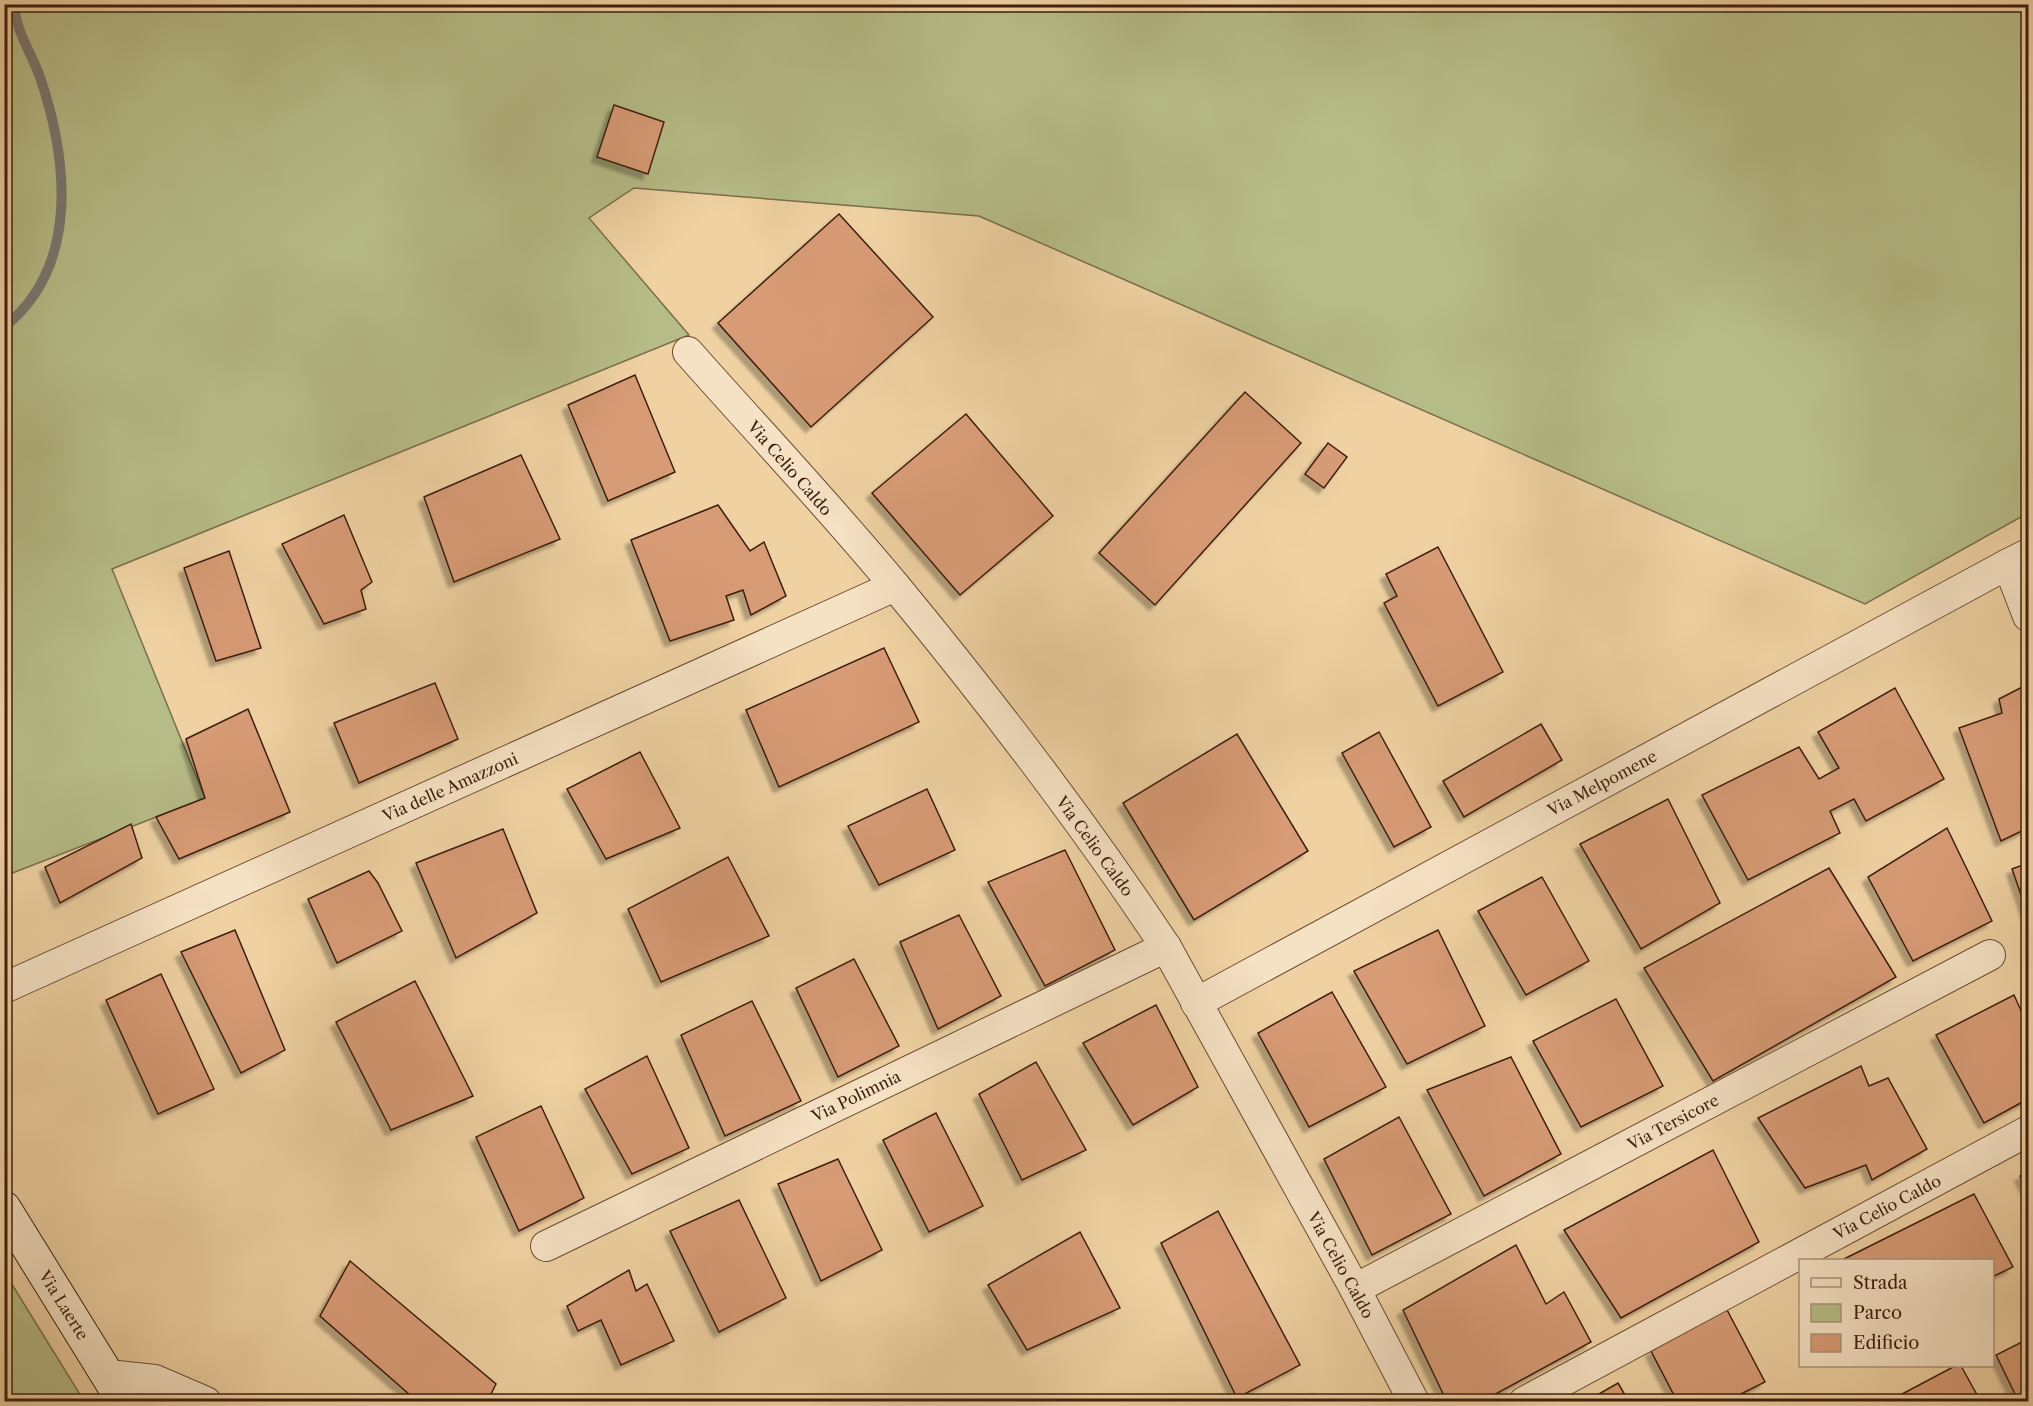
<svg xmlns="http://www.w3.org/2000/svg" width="2033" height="1406" font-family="'Libre Caslon Text',serif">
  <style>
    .green { fill: #b6bc87; stroke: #7a6e4b; stroke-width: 1.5 }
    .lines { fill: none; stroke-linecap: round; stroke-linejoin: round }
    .stream { stroke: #797871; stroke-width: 10 }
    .building { fill: #d79b74; stroke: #3e1f0f; stroke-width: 1.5; filter: url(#shadow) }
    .street-casing { stroke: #6a4c34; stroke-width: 32 }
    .secondary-casing { stroke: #3e1f0f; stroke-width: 35 }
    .street { stroke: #f5e1c3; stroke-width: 30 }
    .secondary { stroke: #f5e1c3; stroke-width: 33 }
    .labels { text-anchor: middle; stroke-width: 5; stroke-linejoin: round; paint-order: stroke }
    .street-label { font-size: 16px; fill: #3e1f0f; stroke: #f5e1c3 }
  </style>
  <defs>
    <filter id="shadow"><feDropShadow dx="-5.5" dy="5.5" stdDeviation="1.5" flood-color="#0004"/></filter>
  </defs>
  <rect width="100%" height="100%" fill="#efd1a2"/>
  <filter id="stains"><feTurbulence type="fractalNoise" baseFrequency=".00333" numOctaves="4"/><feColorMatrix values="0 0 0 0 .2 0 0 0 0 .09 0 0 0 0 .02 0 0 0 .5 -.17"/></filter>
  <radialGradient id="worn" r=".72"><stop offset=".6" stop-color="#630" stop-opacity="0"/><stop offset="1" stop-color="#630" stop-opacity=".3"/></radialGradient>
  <!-- green -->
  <g class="green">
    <path d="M 5,5 L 2028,5 L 2028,513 L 1865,604 L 979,216 L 634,188 L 589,218 L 689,335 L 112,569 L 205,798 L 5,876 Z"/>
    <path d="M 4,1273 L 5,1273 L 84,1401 L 5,1401 Z"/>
  </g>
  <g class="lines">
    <!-- stream -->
    <path class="stream" d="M 4,327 C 80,267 68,160 40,77 C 32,54 15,30 14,4"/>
  </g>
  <!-- building -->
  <g class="building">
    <path d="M 614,105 L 664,122 L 648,174 L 597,157 Z"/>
    <path d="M 839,214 L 933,317 L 811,427 L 718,323 Z"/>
    <path d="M 635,375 L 675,472 L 608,501 L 568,405 Z"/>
    <path d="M 1245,392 L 1301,443 L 1155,605 L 1099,553 Z"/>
    <path d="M 966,414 L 1053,516 L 960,595 L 872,493 Z"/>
    <path d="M 1328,443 L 1347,457 L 1324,488 L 1305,474 Z"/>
    <path d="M 521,455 L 560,539 L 454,582 L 424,497 Z"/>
    <path d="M 718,505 L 750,551 L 764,542 L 786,596 L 751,615 L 743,590 L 726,596 L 734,620 L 670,641 L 631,540 Z"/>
    <path d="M 344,515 L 372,582 L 361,590 L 366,609 L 324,624 L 282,544 Z"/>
    <path d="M 1438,547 L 1503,672 L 1438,706 L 1384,603 L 1397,596 L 1386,574 Z"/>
    <path d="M 229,551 L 261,648 L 216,661 L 184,568 Z"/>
    <path d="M 884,648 L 919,722 L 779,787 L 746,710 Z"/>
    <path d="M 435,683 L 458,739 L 359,783 L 334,723 Z"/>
    <path d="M 2028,684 L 2028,828 L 2001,841 L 1959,728 L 2002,713 L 1999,699 Z"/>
    <path d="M 1895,688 L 1944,779 L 1866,821 L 1854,799 L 1830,811 L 1840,833 L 1748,880 L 1702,795 L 1799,747 L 1819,779 L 1839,768 L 1818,732 Z"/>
    <path d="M 248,709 L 290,812 L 179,859 L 156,817 L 205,798 L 186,739 Z"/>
    <path d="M 1541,724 L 1562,760 L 1464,817 L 1443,781 Z"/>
    <path d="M 1379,732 L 1431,827 L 1394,847 L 1342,753 Z"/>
    <path d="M 1237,734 L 1308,851 L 1194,920 L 1123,803 Z"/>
    <path d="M 640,752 L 680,828 L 606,859 L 567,789 Z"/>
    <path d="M 927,789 L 955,850 L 879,885 L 848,826 Z"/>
    <path d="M 1668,799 L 1720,903 L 1641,949 L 1580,844 Z"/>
    <path d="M 131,824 L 142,858 L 60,903 L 45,867 Z"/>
    <path d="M 1947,828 L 1992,921 L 1913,961 L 1868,877 Z"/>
    <path d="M 503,829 L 537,913 L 456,958 L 416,863 Z"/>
    <path d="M 1065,850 L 1115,950 L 1045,986 L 988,882 Z"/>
    <path d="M 728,857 L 769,936 L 661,982 L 628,909 Z"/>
    <path d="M 2028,863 L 2028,915 L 2012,869 Z"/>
    <path d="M 1829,868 L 1896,977 L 1713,1081 L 1644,968 Z"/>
    <path d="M 369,871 L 378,883 L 402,931 L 337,963 L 308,899 Z"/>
    <path d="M 1542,877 L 1589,961 L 1526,995 L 1478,911 Z"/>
    <path d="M 959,915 L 1001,996 L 938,1029 L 900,942 Z"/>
    <path d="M 235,930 L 285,1050 L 241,1073 L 181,952 Z"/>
    <path d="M 1438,930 L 1485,1026 L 1407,1064 L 1354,971 Z"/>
    <path d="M 854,959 L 899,1046 L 838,1077 L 796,988 Z"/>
    <path d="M 161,974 L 214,1089 L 158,1114 L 106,1000 Z"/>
    <path d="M 415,981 L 473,1096 L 391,1130 L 336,1022 Z"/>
    <path d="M 1332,992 L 1386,1087 L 1309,1127 L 1258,1033 Z"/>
    <path d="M 2014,995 L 2028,1026 L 2028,1099 L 1984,1123 L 1936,1035 Z"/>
    <path d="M 1616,999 L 1663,1086 L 1581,1127 L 1533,1041 Z"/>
    <path d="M 752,1001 L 801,1101 L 725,1136 L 681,1035 Z"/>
    <path d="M 1156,1005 L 1198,1087 L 1133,1125 L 1083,1043 Z"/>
    <path d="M 647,1056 L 689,1148 L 632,1174 L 585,1089 Z"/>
    <path d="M 1511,1057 L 1561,1154 L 1484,1196 L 1427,1090 Z"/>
    <path d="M 1036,1062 L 1086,1150 L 1022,1180 L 979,1094 Z"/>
    <path d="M 1861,1066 L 1869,1086 L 1888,1078 L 1927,1149 L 1872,1180 L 1866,1165 L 1805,1188 L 1758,1118 Z"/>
    <path d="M 541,1106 L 584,1198 L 519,1231 L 476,1137 Z"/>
    <path d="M 936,1113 L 983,1206 L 929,1232 L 883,1140 Z"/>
    <path d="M 1399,1117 L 1451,1214 L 1372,1255 L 1324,1159 Z"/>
    <path d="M 1713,1150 L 1759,1242 L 1621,1318 L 1564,1230 Z"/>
    <path d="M 838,1159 L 882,1250 L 821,1281 L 778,1184 Z"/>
    <path d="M 2028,1172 L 2028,1191 L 2020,1176 Z"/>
    <path d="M 1974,1194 L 2013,1267 L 1992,1277 L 1992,1260 L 1842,1260 Z"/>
    <path d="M 739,1200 L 786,1298 L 719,1332 L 670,1231 Z"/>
    <path d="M 1218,1211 L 1300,1365 L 1237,1398 L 1161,1243 Z"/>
    <path d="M 1080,1232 L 1120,1308 L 1027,1350 L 988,1285 Z"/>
    <path d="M 1516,1245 L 1546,1304 L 1564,1292 L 1591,1342 L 1481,1402 L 1447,1402 L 1403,1310 Z"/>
    <path d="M 350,1261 L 496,1384 L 487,1402 L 418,1402 L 320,1316 Z"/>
    <path d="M 629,1270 L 636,1291 L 647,1284 L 674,1341 L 621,1365 L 601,1320 L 578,1331 L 567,1306 Z"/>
    <path d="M 1726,1308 L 1765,1382 L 1725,1402 L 1677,1401 L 1651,1351 Z"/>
    <path d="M 2028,1339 L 2028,1402 L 2019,1402 L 1996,1355 Z"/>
    <path d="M 1955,1366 L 1961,1366 L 1981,1402 L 1887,1402 Z"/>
    <path d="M 1618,1383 L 1629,1402 L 1585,1402 Z"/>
    <path d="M 1312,1394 L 1315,1402 L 1298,1402 Z"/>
  </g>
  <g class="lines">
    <defs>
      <g id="street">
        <path d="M 688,352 C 757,430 829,506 896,587 C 991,702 1083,822 1166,947 L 1355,1289 L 1414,1402"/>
        <path d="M 2028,554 L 2008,564 L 2028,616"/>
        <path d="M 4,988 L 895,586"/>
        <path d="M 1196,1003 L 2008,564"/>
        <path d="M 546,1246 L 1166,947"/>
        <path d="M 1355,1289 L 1990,955"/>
        <path d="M 108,1375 L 155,1380 L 206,1402"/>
        <path d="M 1524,1402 L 2028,1131"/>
      </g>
      <path id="secondary" d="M 4,1208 L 124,1402"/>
    </defs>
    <!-- street casing -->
    <use href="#street" class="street-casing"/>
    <!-- secondary casing -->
    <use href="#secondary" class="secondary-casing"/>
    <!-- street -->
    <use href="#street" class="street"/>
    <!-- secondary -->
    <use href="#secondary" class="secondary"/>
  </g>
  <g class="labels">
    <!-- street labels -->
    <g class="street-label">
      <text transform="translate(790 468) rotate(49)" y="6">Via Celio Caldo</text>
      <text transform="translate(1602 783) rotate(-28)" y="6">Via Melpomene</text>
      <text transform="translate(450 787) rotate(-24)" y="6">Via delle Amazzoni</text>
      <text transform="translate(1095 846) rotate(54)" y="6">Via Celio Caldo</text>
      <text transform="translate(856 1096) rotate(-26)" y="6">Via Polimnia</text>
      <text transform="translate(1673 1122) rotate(-28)" y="6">Via Tersicore</text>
      <text transform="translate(1887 1207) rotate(-28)" y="6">Via Celio Caldo</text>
      <text transform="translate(1341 1265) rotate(61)" y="6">Via Celio Caldo</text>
      <text transform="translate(64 1305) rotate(58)" y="6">Via Laerte</text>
    </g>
  </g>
  <!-- margin -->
  <rect width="2033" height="1406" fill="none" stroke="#efd1a2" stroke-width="24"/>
  <rect x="6" y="6" width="2021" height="1394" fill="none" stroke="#3e1f0f" stroke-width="3"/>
  <rect x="12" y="12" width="2009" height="1382" fill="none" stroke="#3e1f0f" stroke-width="1.5"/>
  <!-- legend -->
  <rect x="1799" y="1259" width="195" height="108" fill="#f5e1c3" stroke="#ac937b" stroke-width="1.5"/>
  <rect x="1811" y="1278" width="30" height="9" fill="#f5e1c3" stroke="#ac937b" stroke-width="1.5"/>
  <text x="1853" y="1289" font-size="18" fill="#3e1f0f">Strada</text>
  <rect x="1811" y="1304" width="30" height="18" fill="#b6bc87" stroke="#ac937b" stroke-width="1.5"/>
  <text x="1853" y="1319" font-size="18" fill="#3e1f0f">Parco</text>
  <rect x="1811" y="1334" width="30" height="18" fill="#d79b74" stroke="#ac937b" stroke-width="1.5"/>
  <text x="1853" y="1349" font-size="18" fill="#3e1f0f">Edificio</text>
  <rect width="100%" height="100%" filter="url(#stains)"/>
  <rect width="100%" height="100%" fill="url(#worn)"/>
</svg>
